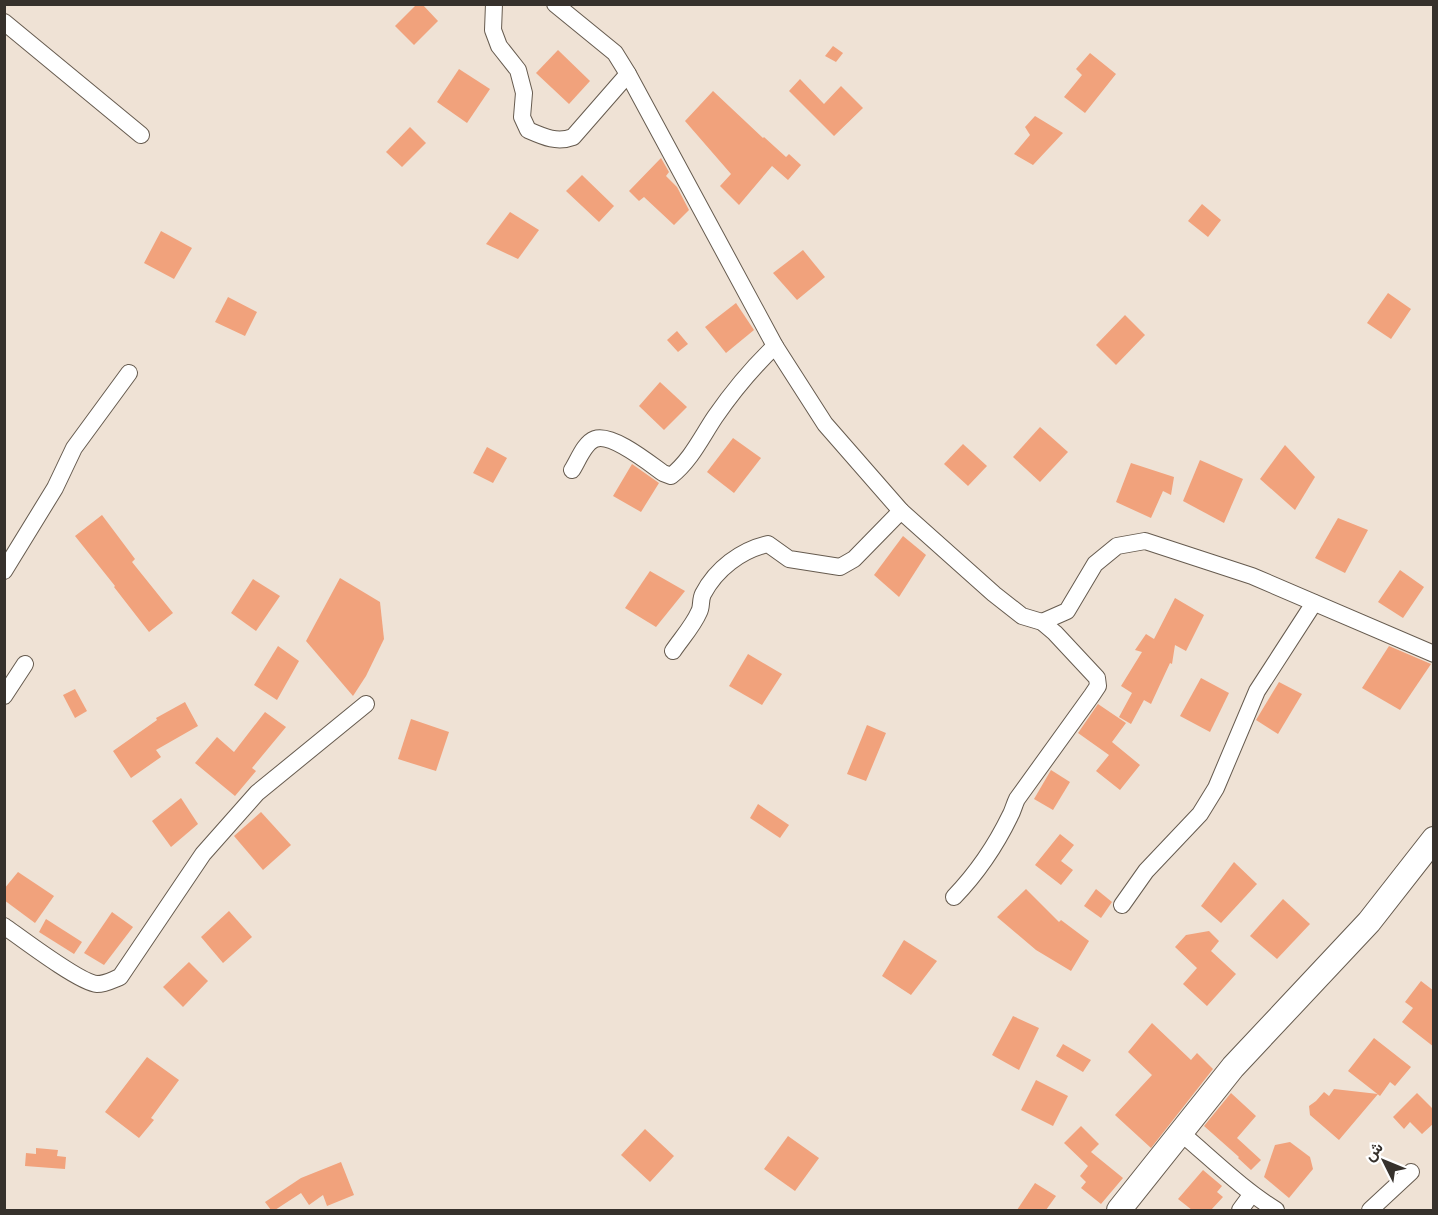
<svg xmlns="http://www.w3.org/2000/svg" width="1438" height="1215" font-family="Jost,Vazirmatn,sans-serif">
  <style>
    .building { fill: #f1a27c }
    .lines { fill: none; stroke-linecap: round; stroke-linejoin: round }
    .street-casing { stroke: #665b4f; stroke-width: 18 }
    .secondary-casing { stroke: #665b4f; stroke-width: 26 }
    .street { stroke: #fff; stroke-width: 16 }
    .secondary { stroke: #fff; stroke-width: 24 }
  </style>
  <rect width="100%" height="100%" fill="#efe2d5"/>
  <!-- building -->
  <g class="building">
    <path d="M 417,4 L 422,4 L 438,21 L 414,45 L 395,26 Z"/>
    <path d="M 833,46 L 843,53 L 836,62 L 825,56 Z"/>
    <path d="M 558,50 L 590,81 L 569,104 L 536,73 Z"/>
    <path d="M 1090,53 L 1116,74 L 1085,113 L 1064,97 L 1082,75 L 1076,69 Z"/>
    <path d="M 459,69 L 490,89 L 467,123 L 437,102 Z"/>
    <path d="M 800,79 L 824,104 L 841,86 L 863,108 L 834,136 L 789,91 Z"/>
    <path d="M 713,91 L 763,138 L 764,137 L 786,157 L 789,154 L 801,165 L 788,180 L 772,166 L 739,205 L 720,186 L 731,174 L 685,121 Z"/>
    <path d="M 1035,116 L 1063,133 L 1033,165 L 1014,154 L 1030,135 L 1025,127 Z"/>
    <path d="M 410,127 L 426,143 L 402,167 L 386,152 Z"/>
    <path d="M 661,158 L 669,172 L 666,176 L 677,187 L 689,210 L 674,225 L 644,197 L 639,201 L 629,191 Z"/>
    <path d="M 582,175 L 614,206 L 599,222 L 566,191 Z"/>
    <path d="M 1202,204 L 1221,220 L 1208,237 L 1188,221 Z"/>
    <path d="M 510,212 L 539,230 L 518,259 L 486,244 Z"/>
    <path d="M 161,231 L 192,248 L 174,279 L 144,263 Z"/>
    <path d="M 803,250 L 825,277 L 797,300 L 773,273 Z"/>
    <path d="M 1388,293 L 1411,309 L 1391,339 L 1367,323 Z"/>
    <path d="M 228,297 L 257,312 L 245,336 L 215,322 Z"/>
    <path d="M 736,303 L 754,330 L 726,353 L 705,327 Z"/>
    <path d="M 1125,315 L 1145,335 L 1116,365 L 1096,345 Z"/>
    <path d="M 677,331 L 688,344 L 678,352 L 667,340 Z"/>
    <path d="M 660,382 L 687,407 L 664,430 L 639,406 Z"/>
    <path d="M 1040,427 L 1068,452 L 1040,482 L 1013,457 Z"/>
    <path d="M 733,438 L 761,458 L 734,493 L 707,472 Z"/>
    <path d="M 963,444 L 987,466 L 968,486 L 944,464 Z"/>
    <path d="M 1285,445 L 1315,477 L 1295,510 L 1260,479 Z"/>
    <path d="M 487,447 L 507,458 L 493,483 L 473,473 Z"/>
    <path d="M 1200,460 L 1243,479 L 1224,523 L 1183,501 Z"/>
    <path d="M 1131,463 L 1174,477 L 1171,495 L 1163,491 L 1151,518 L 1116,502 Z"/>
    <path d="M 632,464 L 659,483 L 641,512 L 613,496 Z"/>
    <path d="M 102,515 L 135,559 L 132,562 L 173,613 L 149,632 L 114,587 L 115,586 L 75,536 Z"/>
    <path d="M 1338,518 L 1368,530 L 1345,573 L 1315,558 Z"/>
    <path d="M 903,536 L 926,555 L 899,597 L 874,575 Z"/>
    <path d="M 1400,570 L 1424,587 L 1403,618 L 1378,602 Z"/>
    <path d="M 650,571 L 685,591 L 656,627 L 625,608 Z"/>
    <path d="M 340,578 L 380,602 L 384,639 L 366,676 L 353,696 L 306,641 Z"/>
    <path d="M 253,579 L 280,596 L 256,631 L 231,613 Z"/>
    <path d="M 1175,598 L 1204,615 L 1186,651 L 1175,645 L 1172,664 L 1170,663 L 1151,704 L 1144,700 L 1131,724 L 1119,717 L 1132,693 L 1121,686 L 1142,652 L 1135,650 L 1146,634 L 1154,639 Z"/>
    <path d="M 278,646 L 299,661 L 277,700 L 254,685 Z"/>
    <path d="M 1389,646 L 1431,664 L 1400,710 L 1362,688 Z"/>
    <path d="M 748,654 L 782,674 L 762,705 L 729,686 Z"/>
    <path d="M 1201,678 L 1229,693 L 1210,732 L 1180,716 Z"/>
    <path d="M 1279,682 L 1302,694 L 1278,734 L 1256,720 Z"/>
    <path d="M 75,689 L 87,711 L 75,718 L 63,695 Z"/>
    <path d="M 185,702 L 198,726 L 156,750 L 161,757 L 131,778 L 113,751 L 157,720 L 156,718 Z"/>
    <path d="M 1098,704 L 1126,723 L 1112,742 L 1140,765 L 1120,790 L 1096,771 L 1109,755 L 1078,733 Z"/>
    <path d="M 265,712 L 286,727 L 252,768 L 256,771 L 235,796 L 195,763 L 217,737 L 234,752 Z"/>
    <path d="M 411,719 L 449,732 L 436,771 L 398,759 Z"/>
    <path d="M 867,725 L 886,733 L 866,781 L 847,774 Z"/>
    <path d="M 1051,770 L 1070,782 L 1053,810 L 1034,799 Z"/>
    <path d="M 181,798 L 198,824 L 171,847 L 152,821 Z"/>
    <path d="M 758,804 L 789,825 L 780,838 L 750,818 Z"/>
    <path d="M 261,812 L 291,845 L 263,870 L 234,836 Z"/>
    <path d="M 1060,834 L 1074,845 L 1061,861 L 1073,870 L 1061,885 L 1035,865 Z"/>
    <path d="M 1234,862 L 1257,884 L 1221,923 L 1201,906 Z"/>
    <path d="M 18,872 L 54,896 L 35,923 L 4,900 L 4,889 Z"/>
    <path d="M 1026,889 L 1059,922 L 1061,920 L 1089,941 L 1071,971 L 1036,950 L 997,917 Z"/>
    <path d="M 1096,889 L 1112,902 L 1101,918 L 1084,906 Z"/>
    <path d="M 1283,899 L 1310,924 L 1277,959 L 1250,936 Z"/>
    <path d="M 229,911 L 252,937 L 223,963 L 201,937 Z"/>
    <path d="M 112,912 L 133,927 L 104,965 L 84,953 Z"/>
    <path d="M 46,919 L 82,942 L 74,954 L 39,932 Z"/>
    <path d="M 1209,931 L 1219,941 L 1211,951 L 1236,974 L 1207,1006 L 1183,984 L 1197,968 L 1175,947 L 1186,935 Z"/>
    <path d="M 904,940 L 937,961 L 911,995 L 882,976 Z"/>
    <path d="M 189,962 L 208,981 L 183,1007 L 163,987 Z"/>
    <path d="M 1421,981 L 1434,991 L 1434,1047 L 1402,1022 L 1413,1008 L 1405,1002 Z"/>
    <path d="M 1013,1016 L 1039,1028 L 1019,1070 L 992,1055 Z"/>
    <path d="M 1152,1023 L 1191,1060 L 1197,1053 L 1213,1069 L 1151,1148 L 1115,1115 L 1152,1075 L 1128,1052 Z"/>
    <path d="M 1374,1038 L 1411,1067 L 1395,1086 L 1390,1082 L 1380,1096 L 1348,1071 Z"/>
    <path d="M 1063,1044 L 1091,1060 L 1083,1072 L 1056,1056 Z"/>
    <path d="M 147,1057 L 179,1080 L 151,1118 L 154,1120 L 139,1138 L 105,1112 Z"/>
    <path d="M 1036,1080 L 1068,1096 L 1053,1126 L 1021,1110 Z"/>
    <path d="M 1334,1089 L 1378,1094 L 1339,1140 L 1310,1115 L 1309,1106 L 1316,1101 L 1324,1092 L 1329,1096 Z"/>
    <path d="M 1231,1093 L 1256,1116 L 1237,1138 L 1261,1160 L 1251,1170 L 1238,1158 L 1239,1157 L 1204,1126 Z"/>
    <path d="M 1417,1093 L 1434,1110 L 1434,1123 L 1422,1134 L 1410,1122 L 1404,1129 L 1393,1117 Z"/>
    <path d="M 1081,1126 L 1099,1144 L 1091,1152 L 1123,1178 L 1101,1204 L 1081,1188 L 1086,1182 L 1080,1176 L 1088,1166 L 1064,1143 Z"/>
    <path d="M 645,1129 L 674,1156 L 650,1182 L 621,1155 Z"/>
    <path d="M 788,1136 L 819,1158 L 795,1191 L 764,1169 Z"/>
    <path d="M 1290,1142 L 1310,1157 L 1313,1169 L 1289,1198 L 1264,1177 L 1275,1145 Z"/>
    <path d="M 36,1148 L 58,1150 L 57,1156 L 66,1157 L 65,1169 L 25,1166 L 26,1153 L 36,1154 Z"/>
    <path d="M 341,1162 L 354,1195 L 327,1206 L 323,1195 L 309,1205 L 301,1193 L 275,1210 L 271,1210 L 265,1202 L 301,1178 Z"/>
    <path d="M 1203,1170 L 1222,1186 L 1217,1192 L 1223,1197 L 1211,1210 L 1192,1210 L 1178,1199 Z"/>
    <path d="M 1035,1183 L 1056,1196 L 1046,1210 L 1017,1210 Z"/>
  </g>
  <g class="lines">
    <defs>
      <g id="street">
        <path d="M 494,4 L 493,30 L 499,46 L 518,70 L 524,93 L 522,117 L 528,130 C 544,137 557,143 573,137 L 628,74"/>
        <path d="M 555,4 L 615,53 L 628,74 L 775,346 L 825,424 L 901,511 L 994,594 L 1022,616 L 1042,622 L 1055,633 L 1097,678 L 1098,686 L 1092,695 L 1017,799 C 1014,805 1013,811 1010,816 C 995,847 978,872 954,897"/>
        <path d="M 4,22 L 141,135"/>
        <path d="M 572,470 C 578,461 584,443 595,439 C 612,433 649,463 663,473 L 671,476 C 691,460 701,438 715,417 C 733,391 752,368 775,346"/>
        <path d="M 4,571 L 55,488 L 74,448 L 129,373"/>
        <path d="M 1042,622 L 1067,611 L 1095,564 L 1117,546 L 1145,541 L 1252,576 L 1434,654"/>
        <path d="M 673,651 C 681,639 693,626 699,612 C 702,607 700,600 703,594 C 716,569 741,550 768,544 L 789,559 L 840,567 L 854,559 L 901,511"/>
        <path d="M 4,696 L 25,664"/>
        <path d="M 1122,905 L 1146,871 L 1200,814 L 1216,788 L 1257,691 L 1314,603"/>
        <path d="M 4,926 C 21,938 80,983 97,984 C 106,984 112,980 120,977 L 203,854 L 257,793 L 366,704"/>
        <path d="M 1181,1133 C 1212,1159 1242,1189 1276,1210"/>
        <path d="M 1240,1210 L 1251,1195"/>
        <path d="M 1370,1210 L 1411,1172"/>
      </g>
      <path id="secondary" d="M 1119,1210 L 1233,1067 L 1369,922 L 1434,839"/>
    </defs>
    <!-- street casing -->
    <use href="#street" class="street-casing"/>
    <!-- secondary casing -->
    <use href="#secondary" class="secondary-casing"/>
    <!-- street -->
    <use href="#street" class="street"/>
    <!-- secondary -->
    <use href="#secondary" class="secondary"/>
  </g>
  <!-- border -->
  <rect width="1438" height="1215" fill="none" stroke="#36312c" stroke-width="12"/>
  <!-- north arrow -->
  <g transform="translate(1384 1161) rotate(313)" stroke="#ffffff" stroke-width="4.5" paint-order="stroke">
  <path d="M0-4.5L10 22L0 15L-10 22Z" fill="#36312c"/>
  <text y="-9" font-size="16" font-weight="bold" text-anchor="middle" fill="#36312c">ش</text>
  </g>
</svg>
